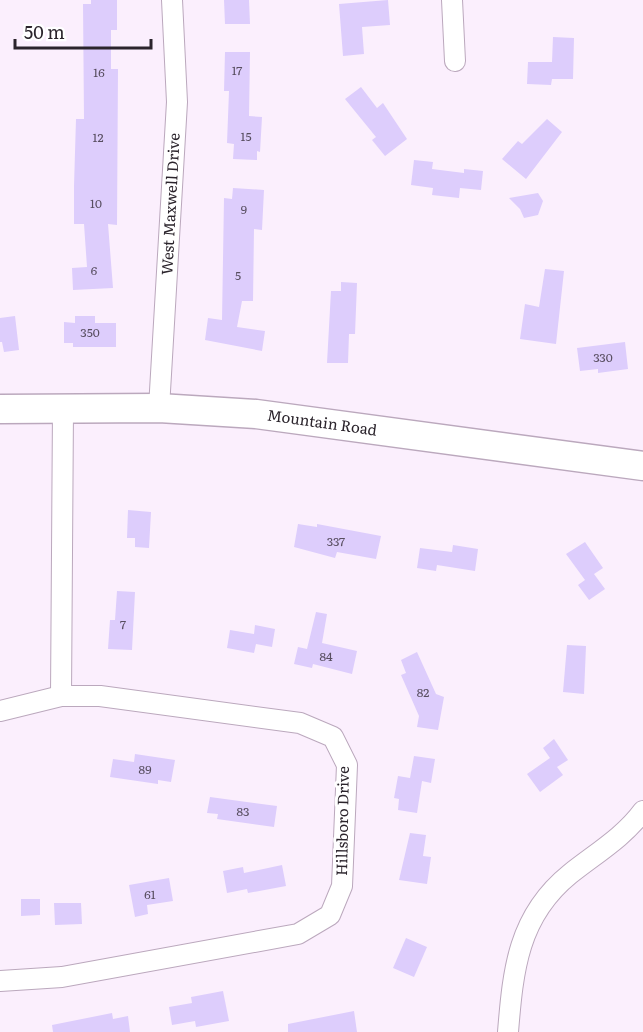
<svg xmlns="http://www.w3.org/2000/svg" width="643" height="1032" font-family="Literata,serif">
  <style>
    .building { fill: #ddcdfc }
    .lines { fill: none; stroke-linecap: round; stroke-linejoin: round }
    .minor-casing { stroke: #bba8bd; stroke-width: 22 }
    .secondary-casing { stroke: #bba8bd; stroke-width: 31 }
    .minor { stroke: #fff; stroke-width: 20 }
    .secondary { stroke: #fff; stroke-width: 28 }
    .labels { text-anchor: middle; stroke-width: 6; stroke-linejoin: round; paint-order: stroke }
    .number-label { font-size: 12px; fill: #584e60 }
    .street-label { font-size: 15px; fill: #2b242c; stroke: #fff }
  </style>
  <rect width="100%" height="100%" fill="#fbeffd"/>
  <!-- building -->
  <g class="building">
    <path d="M 91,0 L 117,0 L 117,30 L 111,30 L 111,69 L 118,69 L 117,225 L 108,224 L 113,288 L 73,290 L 72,268 L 87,267 L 84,224 L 74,224 L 74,186 L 76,119 L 84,119 L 83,4 L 91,4 Z"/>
    <path d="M 224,0 L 249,0 L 250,24 L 225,24 Z"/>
    <path d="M 388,0 L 390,25 L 362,27 L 364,54 L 343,56 L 339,4 Z"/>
    <path d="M 553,37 L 574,38 L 573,79 L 552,79 L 551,85 L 527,84 L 528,62 L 552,62 Z"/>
    <path d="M 225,52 L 250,52 L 249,116 L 262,117 L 260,152 L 257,151 L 257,160 L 233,159 L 234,144 L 227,143 L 229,91 L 224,91 Z"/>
    <path d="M 361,87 L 377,108 L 383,103 L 407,139 L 385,156 L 372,140 L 376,137 L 345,99 Z"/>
    <path d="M 547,119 L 562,132 L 526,179 L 502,159 L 518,141 L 522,144 Z"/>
    <path d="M 414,160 L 433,162 L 432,169 L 464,173 L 464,169 L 483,171 L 481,190 L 460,188 L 459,198 L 432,195 L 433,188 L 411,185 Z"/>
    <path d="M 233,188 L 264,190 L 262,230 L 254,229 L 253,301 L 242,301 L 237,327 L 265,331 L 262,351 L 205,340 L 208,318 L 222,320 L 224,198 L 232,199 Z"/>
    <path d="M 538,193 L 543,201 L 538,215 L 524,218 L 520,209 L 509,198 Z"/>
    <path d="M 545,269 L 564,271 L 556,344 L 520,339 L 525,304 L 539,307 Z"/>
    <path d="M 341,282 L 357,283 L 355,334 L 349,334 L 348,363 L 327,363 L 331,291 L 341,291 Z"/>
    <path d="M 15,316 L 19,350 L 4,352 L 2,342 L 0,342 L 0,318 Z"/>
    <path d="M 75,316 L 95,316 L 95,323 L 116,323 L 116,347 L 73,347 L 73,343 L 64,343 L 64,322 L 75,323 Z"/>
    <path d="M 625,342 L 628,369 L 598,373 L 598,369 L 580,371 L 577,348 Z"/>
    <path d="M 128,510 L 151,512 L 149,548 L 135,547 L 135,538 L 127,538 Z"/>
    <path d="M 298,524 L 317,527 L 317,524 L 381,536 L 376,559 L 337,552 L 335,558 L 294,547 Z"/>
    <path d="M 585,542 L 603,568 L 594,574 L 605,589 L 589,600 L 578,585 L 585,580 L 566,554 Z"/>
    <path d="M 453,545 L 478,549 L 475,571 L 437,565 L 436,571 L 417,568 L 420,548 L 452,552 Z"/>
    <path d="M 117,591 L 135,592 L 132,650 L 108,649 L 110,620 L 115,620 Z"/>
    <path d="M 316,612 L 327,614 L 322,643 L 357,651 L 352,674 L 313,664 L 312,668 L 294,664 L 298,647 L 307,649 Z"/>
    <path d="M 255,625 L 275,629 L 272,647 L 256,644 L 254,653 L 227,648 L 230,630 L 254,634 Z"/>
    <path d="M 567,645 L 586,646 L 584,694 L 563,692 Z"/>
    <path d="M 417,652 L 436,694 L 444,697 L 438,730 L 417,727 L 419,716 L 401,675 L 406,673 L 401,660 Z"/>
    <path d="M 554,739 L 568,760 L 557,767 L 563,775 L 540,792 L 527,774 L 550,758 L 543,748 Z"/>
    <path d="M 135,754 L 175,760 L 171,782 L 158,780 L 158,784 L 110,777 L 113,759 L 134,762 Z"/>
    <path d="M 414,756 L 435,759 L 431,783 L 422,781 L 417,813 L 398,810 L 399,799 L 394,798 L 398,776 L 410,778 Z"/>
    <path d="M 210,797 L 277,806 L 274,827 L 217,819 L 218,814 L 207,813 Z"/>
    <path d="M 410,833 L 426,835 L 423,856 L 431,857 L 427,884 L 399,880 Z"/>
    <path d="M 282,865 L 286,886 L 248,893 L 247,889 L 227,893 L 223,871 L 243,867 L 244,873 Z"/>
    <path d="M 169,878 L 173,901 L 147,905 L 148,914 L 135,917 L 129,885 Z"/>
    <path d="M 21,899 L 40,899 L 40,915 L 21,916 Z"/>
    <path d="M 54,903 L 81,903 L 82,924 L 55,925 Z"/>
    <path d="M 406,938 L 427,947 L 414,977 L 393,968 Z"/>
    <path d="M 223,991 L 229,1021 L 196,1027 L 195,1021 L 172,1025 L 169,1007 L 192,1003 L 191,997 Z"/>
    <path d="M 354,1011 L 357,1032 L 288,1032 L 288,1024 Z"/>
    <path d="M 112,1013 L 113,1019 L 128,1016 L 130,1032 L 53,1032 L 52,1025 Z"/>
  </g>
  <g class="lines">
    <defs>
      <g id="minor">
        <path d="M 452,0 L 455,61"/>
        <path d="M 159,408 L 177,102 L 172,0"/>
        <path d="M 61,696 L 63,409"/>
        <path d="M 0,711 L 61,696 L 100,696 L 300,723 L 333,737 L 347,765 L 342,886 L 330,915 L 298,934 L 62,977 L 0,981"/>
        <path d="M 508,1032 C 513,970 518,916 570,874 C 595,854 624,837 643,811"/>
      </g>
      <path id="secondary" d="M 0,409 L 159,408 L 256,414 L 643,466"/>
    </defs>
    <!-- minor casing -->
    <use href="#minor" class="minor-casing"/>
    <!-- secondary casing -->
    <use href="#secondary" class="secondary-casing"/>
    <!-- minor -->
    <use href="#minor" class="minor"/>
    <!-- secondary -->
    <use href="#secondary" class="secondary"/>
  </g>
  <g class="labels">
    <!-- number labels -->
    <g class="number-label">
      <text x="237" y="75">17</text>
      <text x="99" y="77">16</text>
      <text x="246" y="141">15</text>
      <text x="98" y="142">12</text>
      <text x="96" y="208">10</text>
      <text x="244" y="214">9</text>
      <text x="94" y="275">6</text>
      <text x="238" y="280">5</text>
      <text x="90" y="337">350</text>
      <text x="603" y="362">330</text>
      <text x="336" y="546">337</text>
      <text x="123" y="629">7</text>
      <text x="326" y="661">84</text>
      <text x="423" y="697">82</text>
      <text x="145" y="774">89</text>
      <text x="243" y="816">83</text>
      <text x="150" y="899">61</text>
    </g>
    <!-- street labels -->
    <g class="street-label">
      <text transform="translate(171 204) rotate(-87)" y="5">West Maxwell Drive</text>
      <text transform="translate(322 423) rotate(8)" y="5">Mountain Road</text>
      <text transform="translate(343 821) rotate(-89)" y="5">Hillsboro Drive</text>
    </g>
  </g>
  <!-- scale -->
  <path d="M15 39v9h136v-9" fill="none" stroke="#2b242c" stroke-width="3"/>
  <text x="24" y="39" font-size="18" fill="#2b242c" stroke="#ffffff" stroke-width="4.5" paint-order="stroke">50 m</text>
</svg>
